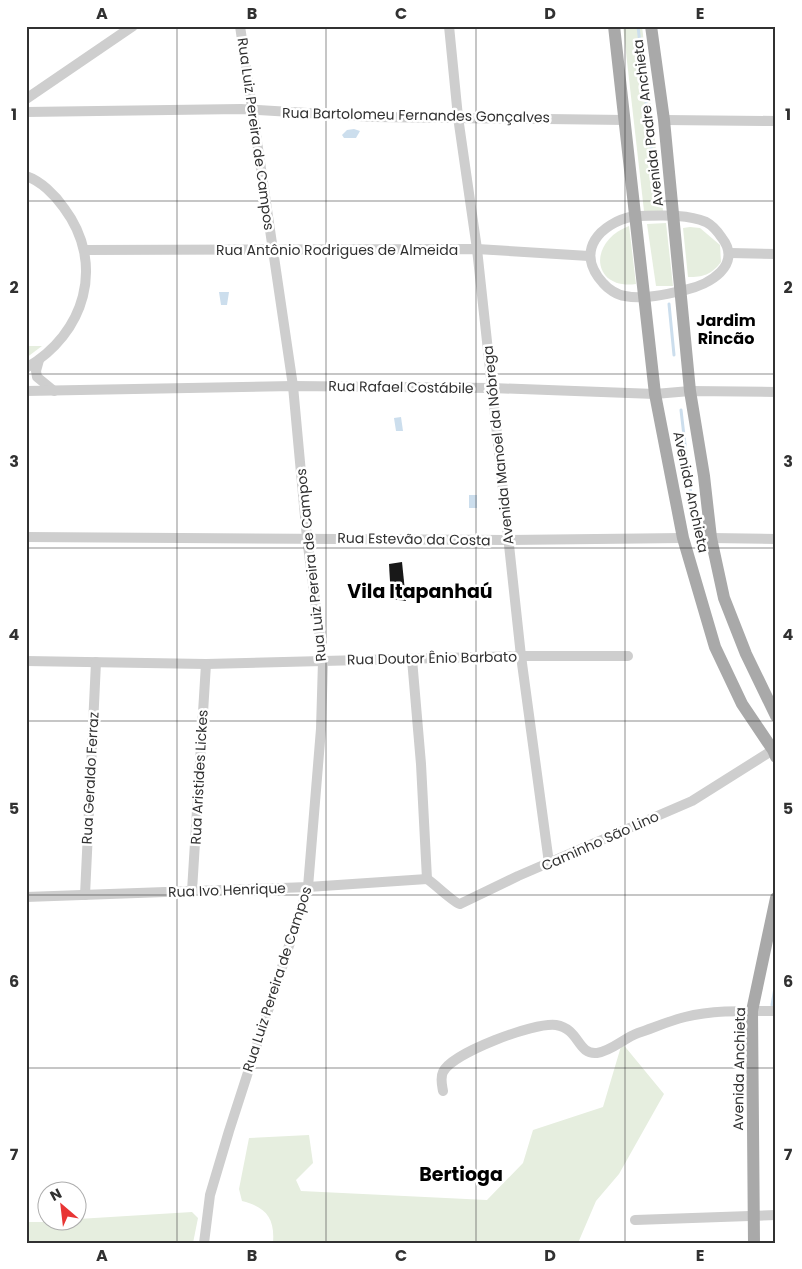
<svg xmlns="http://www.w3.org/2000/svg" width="802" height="1269" font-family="Poppins,sans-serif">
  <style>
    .green { fill: #e6eedf }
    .water { fill: #ccdeed }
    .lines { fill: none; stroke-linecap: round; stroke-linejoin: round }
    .stream { stroke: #ccdeed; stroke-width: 3 }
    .building { fill: #181818 }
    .minor { stroke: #cecece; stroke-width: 10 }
    .major { stroke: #a9a9a9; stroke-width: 12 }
    .grid { fill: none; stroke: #313131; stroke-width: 1; stroke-opacity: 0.55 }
    .labels { text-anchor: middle; stroke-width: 5; stroke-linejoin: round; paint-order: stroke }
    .street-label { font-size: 14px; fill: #313131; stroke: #fff }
    .quarter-label { font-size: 16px; font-weight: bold; fill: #000; stroke: #fff }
    .district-label { font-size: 19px; font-weight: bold; fill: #000; stroke: #fff }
    .neatline { fill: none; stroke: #313131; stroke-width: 2 }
    .grid-label { font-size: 16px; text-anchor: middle; font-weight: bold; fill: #313131 }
  </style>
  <rect width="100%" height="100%" fill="#fff"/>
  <!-- green -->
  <g class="green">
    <path d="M 623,26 L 642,26 L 663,211 L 644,211 Z"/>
    <path d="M 666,223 L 673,286 L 656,286 L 647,224 Z"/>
    <path d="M 629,226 L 636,284 C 592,290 587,242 629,226 Z"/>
    <path d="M 690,227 L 700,228 L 720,245 L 721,262 C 711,275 703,277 688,277 L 683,228 Z"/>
    <path d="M 26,346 L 42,346 L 26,358 Z"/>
    <path d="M 622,1043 L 664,1094 L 619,1174 L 596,1201 L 578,1243 L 273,1243 C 275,1218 266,1207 242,1201 L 239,1189 L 249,1138 L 309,1135 L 313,1163 L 296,1180 L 301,1191 L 487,1200 L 523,1163 L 533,1130 L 603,1107 Z"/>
    <path d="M 192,1212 L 198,1218 L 193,1243 L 26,1243 L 26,1222 L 78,1222 L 78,1219 Z"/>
  </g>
  <!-- water -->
  <g class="water">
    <path d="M 354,129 L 360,131 L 356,138 L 344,138 L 342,135 L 347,130 Z"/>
    <path d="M 219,292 L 229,292 L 227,305 L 221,305 Z"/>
    <path d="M 401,417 L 403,431 L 396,431 L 394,418 Z"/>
    <rect x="469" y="495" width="8" height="13"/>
  </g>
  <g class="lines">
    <!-- stream -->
    <g class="stream">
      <path d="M 638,26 L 656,193"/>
      <path d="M 669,304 L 674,355"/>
      <path d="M 681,410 L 695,531"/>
      <path d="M 772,1005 L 776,982"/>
    </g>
  </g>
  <!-- building -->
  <path class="building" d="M 402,562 L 406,601 L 391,599 L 389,564 Z"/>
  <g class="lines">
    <!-- minor -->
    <g class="minor">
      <path d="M 449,26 L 458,117 L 477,249 L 521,656 L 549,863"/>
      <path d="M 26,99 L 133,26"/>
      <path d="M 26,112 L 241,109 L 374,117 L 625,120"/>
      <path d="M 664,120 L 776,121"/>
      <path d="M 26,176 C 41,181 55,195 64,208 C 106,264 85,334 26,368"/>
      <path d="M 634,216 C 657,216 684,213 706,222 C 712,225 718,232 722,238 C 743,265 709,285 685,290 C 668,294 643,300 625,296 C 617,295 608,289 603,283 C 574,251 600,223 634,216 Z"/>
      <path d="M 84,250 L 477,249 L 589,256"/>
      <path d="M 730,253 L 776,254"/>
      <path d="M 39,360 L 36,371 L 37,377 L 54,391"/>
      <path d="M 26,391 L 293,386 L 492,388 L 655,394 L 690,391 L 776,392"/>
      <path d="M 26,537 L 509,540 L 683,538"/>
      <path d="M 711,538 L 776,539"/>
      <path d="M 412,659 L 421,764 L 427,879"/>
      <path d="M 26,661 L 206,664 L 521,656 L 628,656"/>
      <path d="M 427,879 C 435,884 454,903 460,904 L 518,876 L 692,801 L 773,750"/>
      <path d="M 192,891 L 206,664"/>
      <path d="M 85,895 L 96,662"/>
      <path d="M 26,897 L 308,887 L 427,879"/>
      <path d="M 443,1091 C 442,1085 440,1078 443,1072 C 452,1053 534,1022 556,1025 C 580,1029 577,1055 597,1053 C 612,1051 624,1038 638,1033 C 653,1028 669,1021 685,1017 C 714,1010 746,1011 776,1011"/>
      <path d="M 635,1220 L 776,1215"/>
      <path d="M 204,1243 L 210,1195 L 229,1131 L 308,887 L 321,729 L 323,661 L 307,538 L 293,386 L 240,26"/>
    </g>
    <!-- major -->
    <g class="major">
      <path d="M 614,26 L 655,394 L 683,538 L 715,647 L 742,704 L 773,750 L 776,757"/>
      <path d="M 651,26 L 664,120 L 690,391 L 704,476 L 711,538 L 724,598 L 746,654 L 776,716"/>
      <path d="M 754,1243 L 752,1011 L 776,898"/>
    </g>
  </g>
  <!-- grid -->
  <path class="grid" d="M 177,26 L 177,1243M 326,26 L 326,1243M 476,26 L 476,1243M 625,26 L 625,1243M 26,201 L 776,201M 26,374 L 776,374M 26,548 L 776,548M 26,721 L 776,721M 26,895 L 776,895M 26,1068 L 776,1068"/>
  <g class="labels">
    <!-- street labels -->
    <g class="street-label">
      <text transform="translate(416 115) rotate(1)" y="5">Rua Bartolomeu Fernandes Gonçalves</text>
      <text transform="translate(648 123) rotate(-97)" y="5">Avenida Padre Anchieta</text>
      <text transform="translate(256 134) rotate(82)" y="5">Rua Luiz Pereira de Campos</text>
      <text x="337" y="255">Rua Antônio Rodrigues de Almeida</text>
      <text transform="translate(401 387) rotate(1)" y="5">Rua Rafael Costábile</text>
      <text transform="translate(498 445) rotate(-96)" y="5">Avenida Manoel da Nóbrega</text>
      <text transform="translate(691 492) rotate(78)" y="5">Avenida Anchieta</text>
      <text transform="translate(414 539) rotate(1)" y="5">Rua Estevão da Costa</text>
      <text transform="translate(311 565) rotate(-96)" y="5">Rua Luiz Pereira de Campos</text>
      <text transform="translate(432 658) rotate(-1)" y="5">Rua Doutor Ênio Barbato</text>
      <text transform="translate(199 777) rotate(-87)" y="5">Rua Aristides Lickes</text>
      <text transform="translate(90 778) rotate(-87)" y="5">Rua Geraldo Ferraz</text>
      <text transform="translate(600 841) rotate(-24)" y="5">Caminho São Lino</text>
      <text transform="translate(227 890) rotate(-2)" y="5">Rua Ivo Henrique</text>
      <text transform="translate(277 979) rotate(-72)" y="5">Rua Luiz Pereira de Campos</text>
      <text transform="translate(739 1069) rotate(-89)" y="5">Avenida Anchieta</text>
    </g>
    <!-- quarter labels -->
    <g class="quarter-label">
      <text x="726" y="326">Jardim<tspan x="726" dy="18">Rincão</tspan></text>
    </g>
    <!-- district labels -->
    <g class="district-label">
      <text x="420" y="598">Vila Itapanhaú</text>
      <text x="461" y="1181">Bertioga</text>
    </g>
  </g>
  <!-- border -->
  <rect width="802" height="1269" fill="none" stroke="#ffffff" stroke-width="55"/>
  <!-- north arrow -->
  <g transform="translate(62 1206) rotate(332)"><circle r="24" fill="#ffffff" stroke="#adadad"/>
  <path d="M0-4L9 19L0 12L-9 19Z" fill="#e83534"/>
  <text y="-8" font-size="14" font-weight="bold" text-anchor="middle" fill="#313131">N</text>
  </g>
  <rect x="28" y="28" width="746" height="1214" class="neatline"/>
  <g class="grid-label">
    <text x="102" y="19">A</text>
    <text x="252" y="19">B</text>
    <text x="401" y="19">C</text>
    <text x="550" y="19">D</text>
    <text x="700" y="19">E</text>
    <text x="14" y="120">1</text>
    <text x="788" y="120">1</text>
    <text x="14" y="293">2</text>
    <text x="788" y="293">2</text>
    <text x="14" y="467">3</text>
    <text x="788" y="467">3</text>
    <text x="14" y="640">4</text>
    <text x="788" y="640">4</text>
    <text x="14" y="814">5</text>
    <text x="788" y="814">5</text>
    <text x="14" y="987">6</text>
    <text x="788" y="987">6</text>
    <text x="14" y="1160">7</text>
    <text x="788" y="1160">7</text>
    <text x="102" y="1261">A</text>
    <text x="252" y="1261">B</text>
    <text x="401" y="1261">C</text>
    <text x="550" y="1261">D</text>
    <text x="700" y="1261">E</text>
  </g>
</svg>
